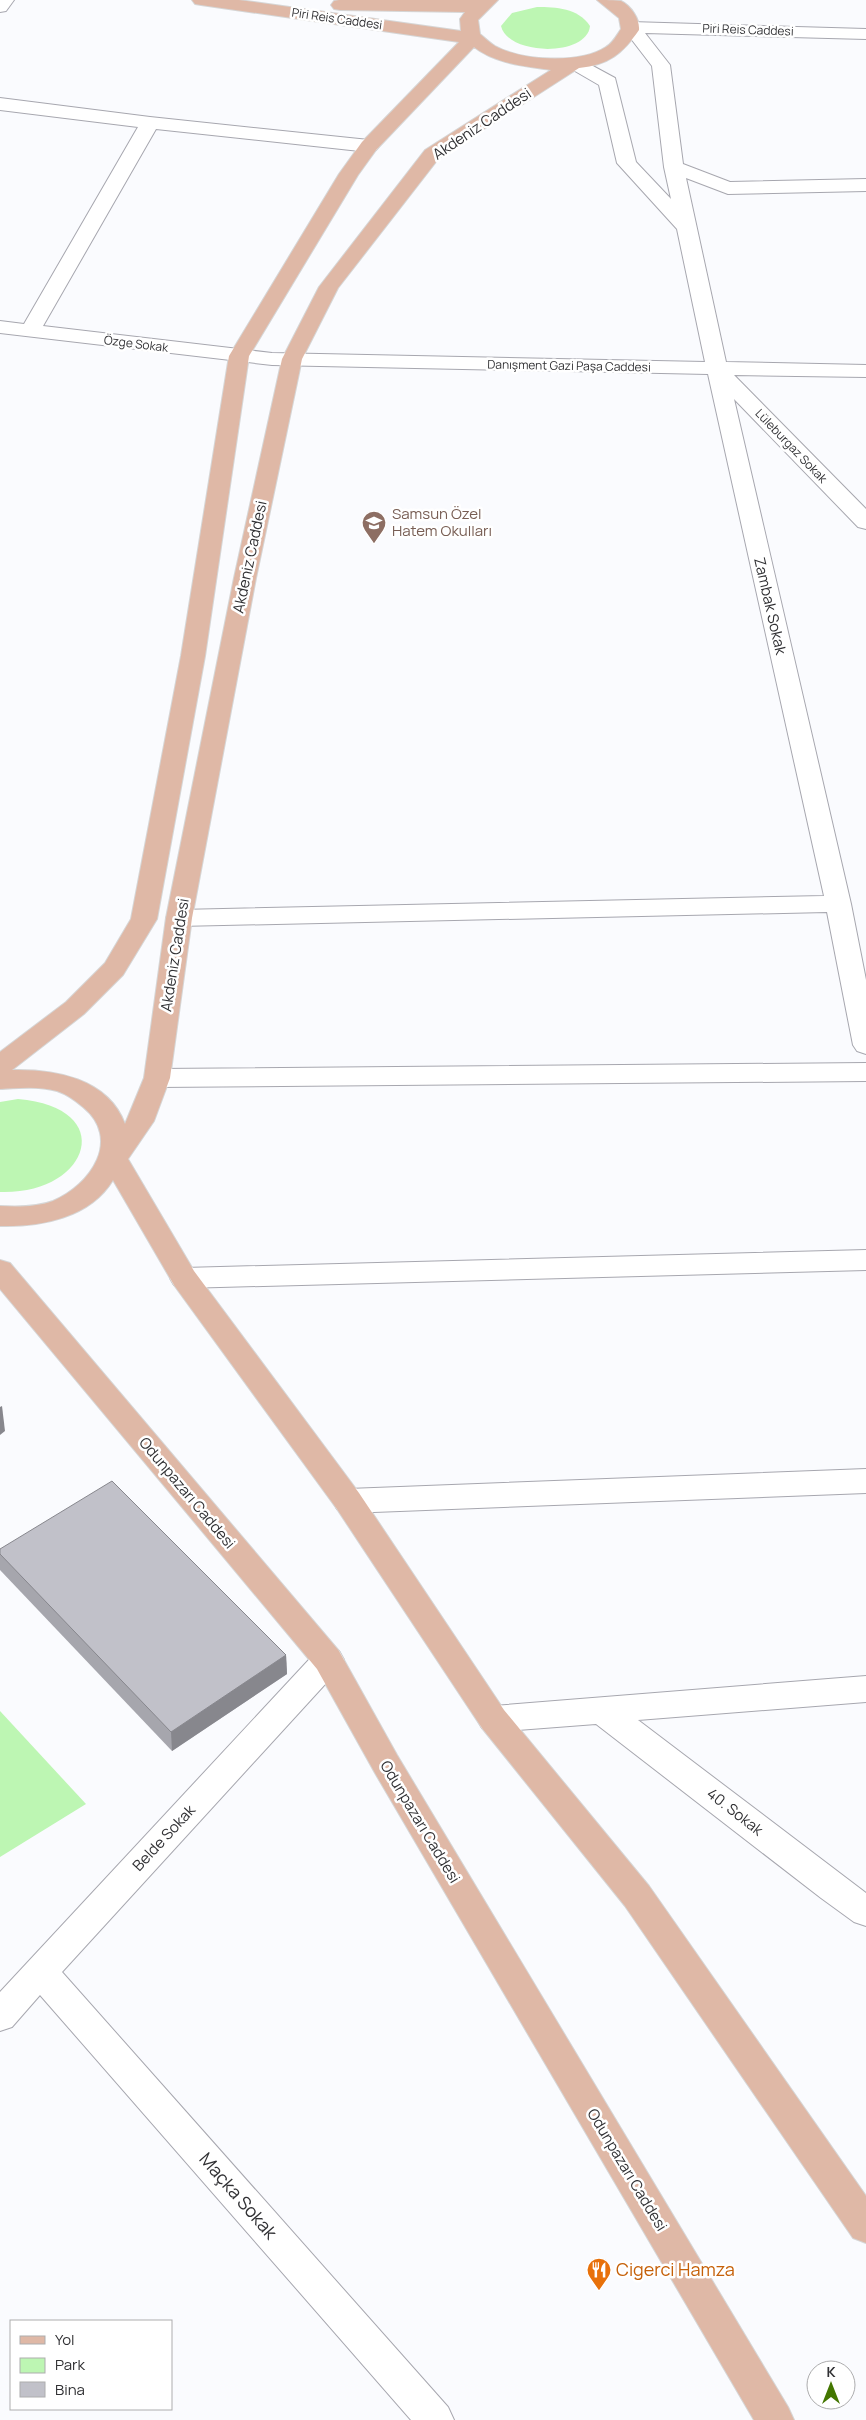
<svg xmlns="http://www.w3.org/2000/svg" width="866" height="2420" font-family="Manrope,sans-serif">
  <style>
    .green { fill: #bdf6b3 }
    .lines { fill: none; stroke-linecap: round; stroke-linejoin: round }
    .minor-casing { stroke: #a7a7af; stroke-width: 2 }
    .major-casing { stroke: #d6d6d6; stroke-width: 2 }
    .minor { fill: #fff; fill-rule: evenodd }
    .major { fill: #dfb8a6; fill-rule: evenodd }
    .wall { fill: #a6a6ad }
    .shaded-wall { fill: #87878d }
    .building { fill: #c1c1c9; stroke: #87878d }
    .labels { text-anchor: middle; stroke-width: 5; stroke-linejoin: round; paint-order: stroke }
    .far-street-label { font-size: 12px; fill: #313134; stroke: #fff }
    .street-label { font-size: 15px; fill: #313134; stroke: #fff }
    .education-label { font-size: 15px; fill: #785e54; stroke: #fff; text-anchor: start }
    .near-street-label { font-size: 18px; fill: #313134; stroke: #fff }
    .near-food-label { font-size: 18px; fill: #c56008; stroke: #fff; text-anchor: start }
  </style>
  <rect width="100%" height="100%" fill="#fafbfe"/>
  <!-- green -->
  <g class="green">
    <path d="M 537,7 C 556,7 578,8 590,26 C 587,57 508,56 501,26 L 512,13 Z"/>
    <path d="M 18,1099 C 120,1108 89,1195 0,1192 L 0,1102 Z"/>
    <path d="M 0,1711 L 86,1804 L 0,1857 Z"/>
  </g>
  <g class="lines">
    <defs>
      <g id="minor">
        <path d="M 0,0 L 14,0 L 6,11 L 0,12 Z"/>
        <path d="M 631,22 L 866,29 L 866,39 L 645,33 L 670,65 L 683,164 L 730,182 L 866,179 L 866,191 L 728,194 L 686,178 L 726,362 L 866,365 L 866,377 L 734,375 L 866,509 L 866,529 L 858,527 L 734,399 L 851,904 L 866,980 L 866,1054 L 857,1051 L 853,1045 L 827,912 L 179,926 L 170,924 L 166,918 L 170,912 L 179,910 L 824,896 L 708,374 L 272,365 L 0,333 L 0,321 L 24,324 L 138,127 L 0,110 L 0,98 L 150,117 L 369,140 L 376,142 L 379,146 L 376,150 L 369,152 L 156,129 L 43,326 L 272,353 L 705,362 L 677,229 L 617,163 L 599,85 L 568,67 L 565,63 L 568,59 L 580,59 L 615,78 L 636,162 L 671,199 L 664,167 L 652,66 L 622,27 L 625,23 Z"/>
        <path d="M 866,1063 L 866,1081 L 157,1087 L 148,1084 L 144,1078 L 148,1072 L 157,1069 Z"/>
        <path d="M 866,1250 L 866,1270 L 184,1288 L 174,1285 L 170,1278 L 174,1271 L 184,1268 Z"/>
        <path d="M 866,1469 L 866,1493 L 348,1513 L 337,1509 L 333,1501 L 337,1493 L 348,1489 Z"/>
        <path d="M 328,1647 L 339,1651 L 344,1660 L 339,1669 L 62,1972 L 448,2407 L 454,2420 L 411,2420 L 40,1995 L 12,2027 L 0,2031 L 0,1992 L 317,1651 Z"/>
        <path d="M 866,1676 L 866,1702 L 638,1720 L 866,1893 L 866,1926 L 854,1922 L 821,1898 L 596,1724 L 493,1732 L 482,1728 L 477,1719 L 482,1710 L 493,1706 Z"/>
      </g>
      <g id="major">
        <path d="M 192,0 L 239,0 L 461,31 L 460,19 L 465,12 L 340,10 L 334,9 L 331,5 L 334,1 L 339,0 L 498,0 L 478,20 L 480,34 C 485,38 490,43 495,46 C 522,61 580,64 606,47 C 612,44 617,35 621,29 L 619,18 L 597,0 C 604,0 615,0 621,1 C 631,6 640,19 639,30 C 623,53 609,65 579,68 L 439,158 L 338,288 L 302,359 L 256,578 L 192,918 L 170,1078 L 154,1121 L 128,1159 L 194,1271 L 359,1493 L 504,1710 L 649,1886 L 866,2196 L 866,2243 L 853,2238 L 625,1906 L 482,1728 L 337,1509 L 174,1285 L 113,1180 C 90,1218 41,1227 0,1226 L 0,1206 C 17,1207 37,1207 53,1201 C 91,1185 122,1139 83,1107 C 75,1100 66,1094 57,1091 C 39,1086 18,1088 0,1089 L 0,1052 L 66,1002 L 105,963 L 131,919 L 181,656 L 229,356 L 339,174 L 362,142 L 459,42 L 201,5 L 195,4 ZM 474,47 C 496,64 525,66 551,70 L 425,150 L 319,287 L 282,359 L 234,578 L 166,918 L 144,1078 L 125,1124 C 108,1078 54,1069 12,1070 L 84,1014 L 123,975 L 157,919 L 205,656 L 249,356 L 358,175 L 376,150 Z"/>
        <path d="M 0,1260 L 10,1263 L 339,1651 L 397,1755 L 788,2407 L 794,2420 L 754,2420 L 375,1773 L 317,1669 L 0,1289 Z"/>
      </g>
    </defs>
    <!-- minor casing -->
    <use href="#minor" class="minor-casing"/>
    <!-- major casing -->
    <use href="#major" class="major-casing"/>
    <!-- minor -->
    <use href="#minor" class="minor"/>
    <!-- major -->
    <use href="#major" class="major"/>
  </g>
  <!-- wall -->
  <path class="wall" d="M 0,1549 L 286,1655 L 287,1674 L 172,1751 L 0,1570 Z"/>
  <!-- shaded-wall -->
  <g class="shaded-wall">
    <path d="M 2,1406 L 5,1431 L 0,1435 L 0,1407 Z"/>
    <path d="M 286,1655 L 287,1674 L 172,1751 L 171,1732 Z"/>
  </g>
  <!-- building -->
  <path class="building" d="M 112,1481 L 286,1655 L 171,1732 L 0,1554 L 0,1549 Z"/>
  <!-- icons -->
  <defs>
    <symbol id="school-pin" viewBox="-11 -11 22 30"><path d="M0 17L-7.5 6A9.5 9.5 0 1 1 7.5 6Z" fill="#8d6e63" stroke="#fff"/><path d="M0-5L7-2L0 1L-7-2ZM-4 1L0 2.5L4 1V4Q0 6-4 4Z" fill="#fff"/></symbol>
    <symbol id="restaurant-pin" viewBox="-11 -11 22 30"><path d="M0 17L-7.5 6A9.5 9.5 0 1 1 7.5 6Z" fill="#e8710a" stroke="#fff"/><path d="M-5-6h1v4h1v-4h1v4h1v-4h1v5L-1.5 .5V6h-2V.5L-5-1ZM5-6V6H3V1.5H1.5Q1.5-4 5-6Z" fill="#fff"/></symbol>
  </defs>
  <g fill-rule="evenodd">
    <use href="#school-pin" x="360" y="509" width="28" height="38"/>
    <use href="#restaurant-pin" x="585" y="2256" width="28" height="38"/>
  </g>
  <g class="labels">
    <!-- far-street labels -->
    <g class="far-street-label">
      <text transform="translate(337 19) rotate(8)" y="4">Piri Reis Caddesi</text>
      <text transform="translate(748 30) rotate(2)" y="4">Piri Reis Caddesi</text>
      <text transform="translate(136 344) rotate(7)" y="4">Özge Sokak</text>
      <text transform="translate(569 366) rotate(1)" y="4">Danışment Gazi Paşa Caddesi</text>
      <text transform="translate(791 446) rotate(46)" y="4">Lüleburgaz Sokak</text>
    </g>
    <!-- street labels -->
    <g class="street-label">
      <text transform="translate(482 124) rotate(-34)" y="5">Akdeniz Caddesi</text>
      <text transform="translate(250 557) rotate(-78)" y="5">Akdeniz Caddesi</text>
      <text transform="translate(770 606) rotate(77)" y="5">Zambak Sokak</text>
      <text transform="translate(175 955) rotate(-81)" y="5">Akdeniz Caddesi</text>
      <text transform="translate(187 1493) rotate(50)" y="5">Odunpazarı Caddesi</text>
      <text transform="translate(735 1812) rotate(38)" y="5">40. Sokak</text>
      <text transform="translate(420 1822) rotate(59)" y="5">Odunpazarı Caddesi</text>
      <text transform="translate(164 1838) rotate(-47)" y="5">Belde Sokak</text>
      <text transform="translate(627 2170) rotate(59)" y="5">Odunpazarı Caddesi</text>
    </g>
    <!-- education labels -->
    <g class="education-label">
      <text x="392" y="519">Samsun Özel<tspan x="392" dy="17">Hatem Okulları</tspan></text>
    </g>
    <!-- near-street labels -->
    <g class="near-street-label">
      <text transform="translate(238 2196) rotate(49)" y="6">Maçka Sokak</text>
    </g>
    <!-- near-food labels -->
    <g class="near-food-label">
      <text x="616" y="2276">Cigerci Hamza</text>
    </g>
  </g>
  <!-- legend -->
  <rect x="10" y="2320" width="162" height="90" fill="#ffffff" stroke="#adadae"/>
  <rect x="20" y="2336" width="25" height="8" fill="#dfb8a6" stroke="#adadae"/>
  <text x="55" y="2345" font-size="15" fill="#313134">Yol</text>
  <rect x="20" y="2358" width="25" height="15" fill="#bdf6b3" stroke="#adadae"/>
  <text x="55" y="2370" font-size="15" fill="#313134">Park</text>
  <rect x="20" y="2382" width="25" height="15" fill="#c1c1c9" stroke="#adadae"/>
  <text x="55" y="2395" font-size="15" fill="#313134">Bina</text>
  <!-- north arrow -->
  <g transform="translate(831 2385)"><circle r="24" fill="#ffffff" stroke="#adadae"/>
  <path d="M0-4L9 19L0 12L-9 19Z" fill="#437600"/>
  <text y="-8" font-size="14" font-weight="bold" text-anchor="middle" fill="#313134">K</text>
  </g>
</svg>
